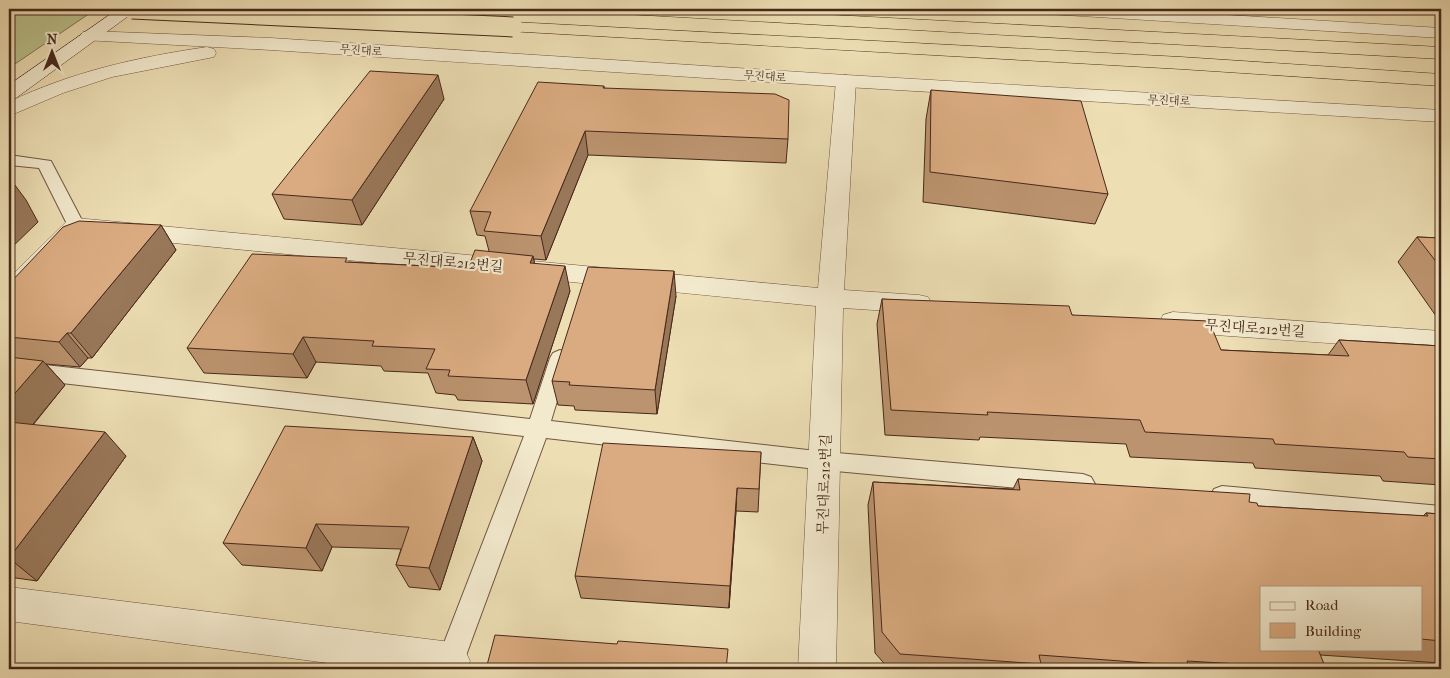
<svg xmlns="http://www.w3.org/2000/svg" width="1450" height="678" font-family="'IM FELL French Canon','Noto Serif KR',serif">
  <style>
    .green { fill: #bac18c; stroke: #807454 }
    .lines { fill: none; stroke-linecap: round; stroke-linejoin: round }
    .pedestrian-casing { stroke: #705641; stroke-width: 2 }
    .minor-casing { stroke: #705641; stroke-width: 1 }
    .tertiary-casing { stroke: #705641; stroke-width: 1 }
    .secondary-casing { stroke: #47281b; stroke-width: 1 }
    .trunk-casing { stroke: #47281b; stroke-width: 1 }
    .pedestrian { fill: #f3eace; fill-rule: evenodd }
    .minor { fill: #f3eace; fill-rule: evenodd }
    .tertiary { fill: #f3eace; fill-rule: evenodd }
    .secondary { fill: #f3eace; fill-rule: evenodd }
    .trunk { fill: #eddeb4; fill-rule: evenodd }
    .trunk-bridge-casing { stroke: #47281b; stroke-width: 21; stroke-linecap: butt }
    .trunk-bridge { stroke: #eddeb4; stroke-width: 19 }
    .wall { fill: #bb936e; stroke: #47281b; fill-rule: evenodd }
    .shaded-wall { fill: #99785a; stroke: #47281b }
    .building { fill: #daab80; stroke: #47281b }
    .labels { text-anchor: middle; stroke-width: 4.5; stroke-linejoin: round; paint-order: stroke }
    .far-street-label { font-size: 11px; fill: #47281b; stroke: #f3eace }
    .street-label { font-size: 14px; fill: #47281b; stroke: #f3eace }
  </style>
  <rect width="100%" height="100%" fill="#eddeb4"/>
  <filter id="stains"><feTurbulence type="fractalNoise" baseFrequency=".004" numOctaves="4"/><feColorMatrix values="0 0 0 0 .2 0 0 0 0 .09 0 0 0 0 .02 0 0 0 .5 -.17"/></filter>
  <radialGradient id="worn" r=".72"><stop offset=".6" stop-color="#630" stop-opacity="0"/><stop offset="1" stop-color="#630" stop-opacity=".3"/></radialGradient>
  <!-- green -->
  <path class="green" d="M 9,9 L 96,9 L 9,68 Z"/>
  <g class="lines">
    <defs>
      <g id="pedestrian">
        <path d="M 9,155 L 51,161 L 85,226 L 82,230 L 76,232 L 70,230 L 39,168 L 9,165 Z"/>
        <path d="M 560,350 L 567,353 L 570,358 L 551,421 L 825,452 L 1083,474 L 1091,477 L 1095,484 L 1091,491 L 1083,494 L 825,470 L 546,438 L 461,669 L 441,669 L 437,661 L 524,436 L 9,377 L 9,361 L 530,419 L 550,358 L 553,353 Z"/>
        <path d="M 1222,486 L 1441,506 L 1441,526 L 1222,506 L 1214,503 L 1210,496 L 1214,489 Z"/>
      </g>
      <g id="minor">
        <path d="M 846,75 L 853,77 L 856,81 L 844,290 L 919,295 L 928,297 L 932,304 L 928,311 L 919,313 L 843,308 L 836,669 L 798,669 L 816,306 L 82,234 L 18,299 L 9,302 L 9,278 L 67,221 L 76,218 L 818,288 L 836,81 L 839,77 Z"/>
        <path d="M 1173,312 L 1441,331 L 1441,351 L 1173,332 L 1163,329 L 1160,322 L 1163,315 Z"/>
        <path d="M 9,587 L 451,642 L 464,648 L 470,661 L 467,669 L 373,669 L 9,621 Z"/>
      </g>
      <g id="tertiary">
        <path d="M 1039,9 L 1130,9 L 1441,28 L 1441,38 L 1048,14 L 1042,13 Z"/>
        <path d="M 89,31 L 271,38 L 846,75 L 1441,110 L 1441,122 L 846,87 L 271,50 L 83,40 L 80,36 L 83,32 Z"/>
        <path d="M 207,47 L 214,49 L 216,53 L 214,57 L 112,77 L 63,93 L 9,116 L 9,102 C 71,72 138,57 207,47 Z"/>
      </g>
      <path id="secondary" d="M 118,9 L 138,9 L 16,98 L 9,100 L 9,85 Z"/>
      <g id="trunk">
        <path d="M 616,9 L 718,9 L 1441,47 L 1441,59 L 625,14 L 619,13 Z"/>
        <path d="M 513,22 L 1181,57 L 1441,74 L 1441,86 L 1181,69 L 507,31 L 504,27 L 507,23 Z"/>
      </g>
    </defs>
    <!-- pedestrian casing -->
    <use href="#pedestrian" class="pedestrian-casing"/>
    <!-- minor casing -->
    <use href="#minor" class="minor-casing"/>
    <!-- tertiary casing -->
    <use href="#tertiary" class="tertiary-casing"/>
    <!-- secondary casing -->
    <use href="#secondary" class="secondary-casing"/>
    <!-- trunk casing -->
    <use href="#trunk" class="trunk-casing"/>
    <!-- pedestrian -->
    <use href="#pedestrian" class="pedestrian"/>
    <!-- minor -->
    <use href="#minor" class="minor"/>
    <!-- tertiary -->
    <use href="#tertiary" class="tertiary"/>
    <!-- secondary -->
    <use href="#secondary" class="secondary"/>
    <!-- trunk -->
    <use href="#trunk" class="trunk"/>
    <defs>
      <path id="trunk-bridge" d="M 132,9 L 513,27"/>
    </defs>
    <!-- trunk-bridge casing -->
    <use href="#trunk-bridge" class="trunk-bridge-casing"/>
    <!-- trunk-bridge -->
    <use href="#trunk-bridge" class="trunk-bridge"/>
  </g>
  <!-- wall -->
  <g class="wall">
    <path d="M 604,86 L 604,88 L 788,139 L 786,163 L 588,155 L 546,260 L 534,259 L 534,263 L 570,291 L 533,404 L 458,400 L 455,395 L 436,393 L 428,373 L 384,371 L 381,366 L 316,362 L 307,378 L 204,373 L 187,348 L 349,262 L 468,268 L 489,251 L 485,236 L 477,235 L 470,211 Z"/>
    <path d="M 931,90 L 1108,194 L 1095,224 L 923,202 L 926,119 Z"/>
    <path d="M 444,99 L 362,225 L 284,219 L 272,194 Z"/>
    <path d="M 161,225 L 176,250 L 92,358 L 88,358 L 80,367 L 46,364 L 65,385 L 33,425 L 126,456 L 37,581 L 9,577 L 9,284 Z"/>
    <path d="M 1417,237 L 1441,238 L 1441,323 L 1398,262 Z"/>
    <path d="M 676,296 L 657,414 L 575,410 L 574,406 L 558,405 L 552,381 Z"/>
    <path d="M 882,299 L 1072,315 L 1221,350 L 1328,355 L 1339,340 L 1441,346 L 1441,485 L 1383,481 L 1380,476 L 1255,468 L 1253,463 L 1130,457 L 1126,444 L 980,437 L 979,440 L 885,435 L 877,324 Z"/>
    <path d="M 473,437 L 482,461 L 440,590 L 409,587 L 396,565 L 401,549 L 332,547 L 322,571 L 242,565 L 223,543 Z"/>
    <path d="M 761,452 L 758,512 L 736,511 L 729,608 L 581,598 L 575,576 Z"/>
    <path d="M 1018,479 L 1249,502 L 1258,506 L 1423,516 L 1426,513 L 1441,514 L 1441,663 L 1320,655 L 1326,669 L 889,669 L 875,653 L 868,505 L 873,482 L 1013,489 ZM 1421,587 L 1421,649 L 1261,649 Z"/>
  </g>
  <!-- shaded-wall -->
  <g class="shaded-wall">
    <path d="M 438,75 L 444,99 L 362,225 L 352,200 Z"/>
    <path d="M 585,131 L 588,155 L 546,260 L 541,236 Z"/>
    <path d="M 9,177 L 26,200 L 38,222 L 9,250 Z"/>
    <path d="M 161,225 L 176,250 L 92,358 L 71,333 Z"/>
    <path d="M 533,256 L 538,281 L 530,263 Z"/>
    <path d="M 565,266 L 570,291 L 533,404 L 526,380 Z"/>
    <path d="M 674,271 L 676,296 L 657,414 L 655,390 Z"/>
    <path d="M 67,333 L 88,358 L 80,367 L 59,342 Z"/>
    <path d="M 303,337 L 316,362 L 307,378 L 293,354 Z"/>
    <path d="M 43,361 L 65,385 L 16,445 L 9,438 L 9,400 Z"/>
    <path d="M 105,432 L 126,456 L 37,581 L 9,558 Z"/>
    <path d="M 473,437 L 482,461 L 440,590 L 429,568 Z"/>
    <path d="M 737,488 L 736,511 L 729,608 L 730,586 Z"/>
    <path d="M 316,524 L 332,547 L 322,571 L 306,548 Z"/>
  </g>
  <!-- building -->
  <g class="building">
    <path d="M 370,71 L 438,75 L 352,200 L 272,194 Z"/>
    <path d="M 538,82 L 604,86 L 603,88 L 775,94 L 789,100 L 788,139 L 585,131 L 541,236 L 484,231 L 491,212 L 470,211 Z"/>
    <path d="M 931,90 L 1081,101 L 1108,194 L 930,172 Z"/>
    <path d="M 9,180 L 15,192 L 9,198 Z"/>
    <path d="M 79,221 L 161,225 L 71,333 L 67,333 L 59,342 L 9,337 L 9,284 L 63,227 Z"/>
    <path d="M 1417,237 L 1441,238 L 1441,268 Z"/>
    <path d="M 475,250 L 533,256 L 530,263 L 565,266 L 526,380 L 448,376 L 450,370 L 426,369 L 435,349 L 372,346 L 374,341 L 303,337 L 293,354 L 187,348 L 252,254 L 347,258 L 345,262 L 468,268 Z"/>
    <path d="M 588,267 L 674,271 L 655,390 L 569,385 L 570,382 L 552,381 Z"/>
    <path d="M 882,299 L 1069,306 L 1072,315 L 1209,321 L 1221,350 L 1349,356 L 1339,340 L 1441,346 L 1441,459 L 1408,457 L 1404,452 L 1275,444 L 1273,439 L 1145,432 L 1140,420 L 987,412 L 988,415 L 891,410 Z"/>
    <path d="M 9,357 L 43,361 L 9,400 Z"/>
    <path d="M 9,422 L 105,432 L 9,558 Z"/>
    <path d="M 285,426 L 473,437 L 429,568 L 396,565 L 409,527 L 316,524 L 306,548 L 223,543 Z"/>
    <path d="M 603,443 L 761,452 L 759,489 L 737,488 L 730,586 L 575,576 Z"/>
    <path d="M 1018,479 L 1250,494 L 1249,502 L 1257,503 L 1258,506 L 1428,516 L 1426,513 L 1441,514 L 1441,641 L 1421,639 L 1421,587 L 1261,587 L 1261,649 L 1318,649 L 1326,669 L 1187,661 L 1189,666 L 1039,655 L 1041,664 L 900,654 L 882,632 L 873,482 L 1020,490 Z"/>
    <path d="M 495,635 L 617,644 L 618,641 L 728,649 L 726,669 L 486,669 Z"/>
  </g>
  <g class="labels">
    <!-- far-street labels -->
    <g class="far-street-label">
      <text transform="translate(361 50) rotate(4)" y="4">무진대로</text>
      <text transform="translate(765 76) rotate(4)" y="4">무진대로</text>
      <text transform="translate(1169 100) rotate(3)" y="4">무진대로</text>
    </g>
    <!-- street labels -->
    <g class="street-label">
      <text transform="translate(453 262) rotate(5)" y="5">무진대로212번길</text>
      <text transform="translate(1255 328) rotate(4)" y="5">무진대로212번길</text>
      <text transform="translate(824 484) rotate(-88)" y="5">무진대로212번길</text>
    </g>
  </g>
  <!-- margin -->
  <rect width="1450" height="678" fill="none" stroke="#eddeb4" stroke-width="30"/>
  <rect x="10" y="10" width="1430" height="658" fill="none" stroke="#47281b" stroke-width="2.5"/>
  <rect x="15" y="15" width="1420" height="648" fill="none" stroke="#47281b"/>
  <!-- legend -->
  <rect x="1260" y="586" width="162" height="65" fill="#f3eace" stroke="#ae9c86"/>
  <rect x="1270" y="602" width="25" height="8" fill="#f3eace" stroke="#ae9c86"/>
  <text x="1305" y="610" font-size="15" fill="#47281b">Road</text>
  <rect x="1270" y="623" width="25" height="15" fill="#daab80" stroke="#ae9c86"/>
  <text x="1305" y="636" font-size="15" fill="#47281b">Building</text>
  <!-- north arrow -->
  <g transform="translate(52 52)" stroke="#f3eace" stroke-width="4" paint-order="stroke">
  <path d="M0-4L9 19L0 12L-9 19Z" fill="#47281b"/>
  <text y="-8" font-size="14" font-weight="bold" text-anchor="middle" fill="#47281b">N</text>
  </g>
  <rect width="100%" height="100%" filter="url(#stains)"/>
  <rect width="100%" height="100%" fill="url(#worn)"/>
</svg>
